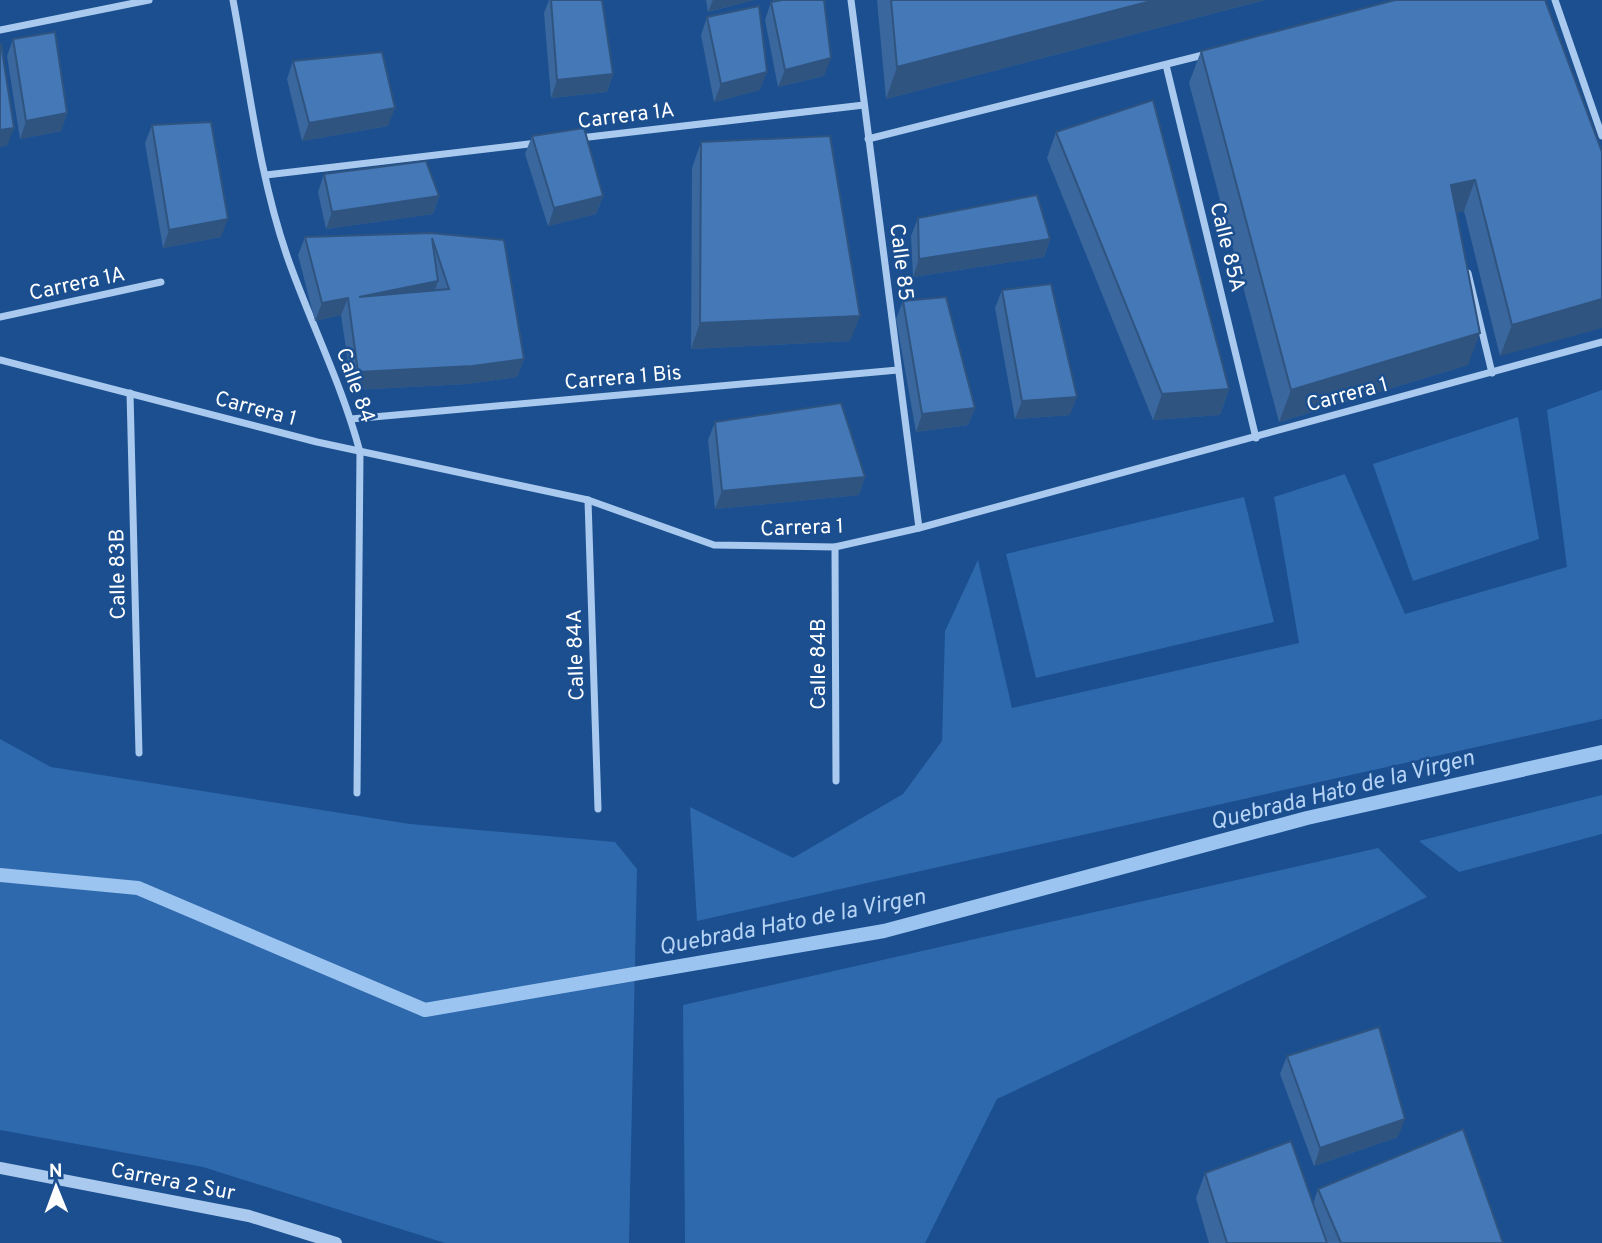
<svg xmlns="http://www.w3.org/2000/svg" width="1602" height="1243" font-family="Overpass,sans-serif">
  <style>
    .green { fill: #2e69ad }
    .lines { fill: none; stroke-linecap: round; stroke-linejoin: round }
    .stream { stroke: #9cc4f0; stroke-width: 14 }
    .minor { stroke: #a9c9ee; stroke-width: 7 }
    .tertiary { stroke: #a9c9ee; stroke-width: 12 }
    .wall { fill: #3a679d }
    .shaded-wall { fill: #305480 }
    .building { fill: #4478b7; stroke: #305480; stroke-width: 2; fill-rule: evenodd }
    .labels { text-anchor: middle; stroke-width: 5; stroke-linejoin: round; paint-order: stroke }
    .street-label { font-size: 21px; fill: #fff; stroke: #1b4f8f }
    .water-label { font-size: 23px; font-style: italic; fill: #b5d3f5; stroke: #1b4f8f }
  </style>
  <rect width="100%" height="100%" fill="#1b4f8f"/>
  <!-- green -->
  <g class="green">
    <path d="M 1602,390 L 1602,719 L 697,921 L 690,807 L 793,858 L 903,794 L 942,741 L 945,631 L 978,560 L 1012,708 L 1299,643 L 1274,497 L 1345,474 L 1405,614 L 1567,567 L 1547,410 Z"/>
    <path d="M 1518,417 L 1539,539 L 1413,581 L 1373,464 Z"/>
    <path d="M 1244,497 L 1274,622 L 1036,678 L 1006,554 Z"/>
    <path d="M 0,739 L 51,767 L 410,824 L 615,842 L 637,869 L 629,1243 L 445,1243 L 203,1167 L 0,1130 Z"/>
    <path d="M 1602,795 L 1602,834 L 1459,872 L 1419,841 Z"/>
    <path d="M 1378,848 L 1427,897 L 997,1099 L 925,1243 L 685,1243 L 683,1005 Z"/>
  </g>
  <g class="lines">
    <!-- stream -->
    <path class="stream" d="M 0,875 L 138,888 L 425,1010 L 884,931 L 1307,818 L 1602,752"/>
    <!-- minor -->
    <g class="minor">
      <path d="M 233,0 C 249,85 259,175 287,256 C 310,322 342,384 360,452 L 357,793"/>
      <path d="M 851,0 L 919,528"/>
      <path d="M 1555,0 L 1602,136"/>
      <path d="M 0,30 L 149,0"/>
      <path d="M 1166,65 L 1256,438"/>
      <path d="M 580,138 L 864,105"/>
      <path d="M 868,139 L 1207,54"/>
      <path d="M 266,175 L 537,143"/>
      <path d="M 1468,273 L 1492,373"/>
      <path d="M 0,317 L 161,282"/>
      <path d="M 0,360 L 317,442 L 588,500 L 714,545 L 835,547 L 919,528 L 1602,342"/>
      <path d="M 130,393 L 139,753"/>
      <path d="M 351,419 L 898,370"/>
      <path d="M 588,500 L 598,809"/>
      <path d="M 835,547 L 836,781"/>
    </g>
    <!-- tertiary -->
    <path class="tertiary" d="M 0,1168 L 249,1216 L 336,1243"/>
  </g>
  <!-- wall -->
  <g class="wall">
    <path d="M 549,0 L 602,0 L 613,74 L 607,92 L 551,98 L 544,13 Z"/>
    <path d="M 706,0 L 754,0 L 708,12 Z"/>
    <path d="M 773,0 L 824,0 L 824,76 L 778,87 L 765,20 L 771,2 L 773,2 Z"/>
    <path d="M 877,0 L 1265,0 L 886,99 Z"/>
    <path d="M 707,17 L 760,90 L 714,102 L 701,35 Z"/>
    <path d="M 13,39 L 67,113 L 61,131 L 20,139 L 7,56 Z"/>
    <path d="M 1201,51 L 1602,152 L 1500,356 L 1464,211 L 1456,213 L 1468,365 L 1279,422 L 1189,83 Z"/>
    <path d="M 293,61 L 388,126 L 302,141 L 287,79 Z"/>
    <path d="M 152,125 L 221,237 L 163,248 L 145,143 Z"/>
    <path d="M 1056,132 L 1229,389 L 1220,415 L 1153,420 L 1047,158 Z"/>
    <path d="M 532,136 L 603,196 L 596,214 L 548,226 L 525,154 Z"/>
    <path d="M 701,142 L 850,341 L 691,349 L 692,168 Z"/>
    <path d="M 324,174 L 439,196 L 433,214 L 326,229 L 318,192 Z"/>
    <path d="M 918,218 L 1050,239 L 1044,257 L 913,277 L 911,236 Z"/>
    <path d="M 431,233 L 524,359 L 517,377 L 467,384 L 352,390 L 341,315 L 315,321 L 298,255 L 305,237 Z"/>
    <path d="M 1002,290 L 1070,415 L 1015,419 L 995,308 Z"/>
    <path d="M 903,301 L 975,408 L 968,425 L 916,432 L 896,319 Z"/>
    <path d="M 715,422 L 865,477 L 859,495 L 715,509 L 708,440 Z"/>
    <path d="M 1287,1056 L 1398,1137 L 1314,1166 L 1280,1074 Z"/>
    <path d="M 1205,1173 L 1313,1204 L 1318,1189 L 1503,1243 L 1209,1243 L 1196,1198 Z"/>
  </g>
  <!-- shaded-wall -->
  <g class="shaded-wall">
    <path d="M 713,0 L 754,0 L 708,12 Z"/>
    <path d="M 1155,0 L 1265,0 L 886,99 L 897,67 Z"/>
    <path d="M 831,58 L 824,76 L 778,87 L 785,70 Z"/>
    <path d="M 767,72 L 760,90 L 714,102 L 721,84 Z"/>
    <path d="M 613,74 L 607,92 L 551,98 L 557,80 Z"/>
    <path d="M 395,108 L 388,126 L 302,141 L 309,123 Z"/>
    <path d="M 67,113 L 61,131 L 20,139 L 26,121 Z"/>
    <path d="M 14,128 L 7,146 L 0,147 L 0,130 Z"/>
    <path d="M 1475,180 L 1464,211 L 1439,217 L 1451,185 Z"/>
    <path d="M 439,196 L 433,214 L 326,229 L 332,212 Z"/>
    <path d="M 603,196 L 596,214 L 548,226 L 554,208 Z"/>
    <path d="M 228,219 L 221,237 L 163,248 L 169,230 Z"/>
    <path d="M 1050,239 L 1044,257 L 913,277 L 919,259 Z"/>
    <path d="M 438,281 L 432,299 L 359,297 Z"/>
    <path d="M 348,298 L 341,315 L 315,321 L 322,303 Z"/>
    <path d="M 1602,299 L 1602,328 L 1500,356 L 1512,325 Z"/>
    <path d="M 860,316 L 850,341 L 691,349 L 700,323 Z"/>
    <path d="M 1480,333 L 1468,365 L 1279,422 L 1291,390 Z"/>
    <path d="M 524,359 L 517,377 L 467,384 L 352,390 L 358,372 Z"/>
    <path d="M 1229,389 L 1220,415 L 1153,420 L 1162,394 Z"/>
    <path d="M 1077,397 L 1070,415 L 1015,419 L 1022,401 Z"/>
    <path d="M 975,408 L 968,425 L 916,432 L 922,414 Z"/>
    <path d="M 865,477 L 859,495 L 715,509 L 722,491 Z"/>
    <path d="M 1405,1119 L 1398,1137 L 1314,1166 L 1320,1148 Z"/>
  </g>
  <!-- building -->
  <g class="building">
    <path d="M 551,0 L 602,0 L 613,74 L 557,80 Z"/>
    <path d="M 782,0 L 824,0 L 831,58 L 785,70 L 771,2 Z"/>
    <path d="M 891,0 L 1155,0 L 897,67 Z"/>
    <path d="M 1395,0 L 1545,0 L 1602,152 L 1602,299 L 1512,325 L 1475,180 L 1451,185 L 1480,333 L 1291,390 L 1201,51 Z"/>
    <path d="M 759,6 L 767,72 L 721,84 L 707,17 Z"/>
    <path d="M 55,32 L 67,113 L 26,121 L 13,39 Z"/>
    <path d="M 0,44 L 1,44 L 14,128 L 0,130 Z"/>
    <path d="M 382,52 L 395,108 L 309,123 L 293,61 Z"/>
    <path d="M 1153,100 L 1229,389 L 1162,394 L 1056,132 Z"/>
    <path d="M 211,122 L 228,219 L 169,230 L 152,125 Z"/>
    <path d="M 584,128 L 603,196 L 554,208 L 532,136 Z"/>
    <path d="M 830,136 L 860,316 L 700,323 L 701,142 Z"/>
    <path d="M 426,161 L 439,196 L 332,212 L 324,174 Z"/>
    <path d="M 1037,195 L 1050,239 L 919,259 L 918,218 Z"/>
    <path d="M 431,233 L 504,240 L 524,359 L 473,366 L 358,372 L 348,298 L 322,303 L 305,237 ZM 432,238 L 449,289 L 359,297 L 438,281 Z"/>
    <path d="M 1051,284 L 1077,397 L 1022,401 L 1002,290 Z"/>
    <path d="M 946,297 L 975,408 L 922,414 L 903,301 Z"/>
    <path d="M 841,403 L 865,477 L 722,491 L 715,422 Z"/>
    <path d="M 1379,1027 L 1405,1119 L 1320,1148 L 1287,1056 Z"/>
    <path d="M 1463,1129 L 1503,1243 L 1341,1243 L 1318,1189 Z"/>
    <path d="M 1291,1141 L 1327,1243 L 1227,1243 L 1205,1173 Z"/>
  </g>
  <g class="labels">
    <!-- street labels -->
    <g class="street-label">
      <text transform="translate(626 115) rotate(-7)" y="7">Carrera 1A</text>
      <text transform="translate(1228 247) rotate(76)" y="7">Calle 85A</text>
      <text transform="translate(902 262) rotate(83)" y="7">Calle 85</text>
      <text transform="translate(77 283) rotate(-12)" y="7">Carrera 1A</text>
      <text transform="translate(623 377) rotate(-5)" y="7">Carrera 1 Bis</text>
      <text transform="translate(356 385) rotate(70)" y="7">Calle 84</text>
      <text transform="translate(1347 394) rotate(-15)" y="7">Carrera 1</text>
      <text transform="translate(256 408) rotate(15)" y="7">Carrera 1</text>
      <text transform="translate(802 527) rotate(-2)" y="7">Carrera 1</text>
      <text transform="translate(117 574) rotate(-91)" y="7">Calle 83B</text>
      <text transform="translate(575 655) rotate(-92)" y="7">Calle 84A</text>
      <text transform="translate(818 664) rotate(-90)" y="7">Calle 84B</text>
      <text transform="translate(173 1181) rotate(11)" y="7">Carrera 2 Sur</text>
    </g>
    <!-- water labels -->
    <g class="water-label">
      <text transform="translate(1342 789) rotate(-14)" y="8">Quebrada Hato de la Virgen</text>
      <text transform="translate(792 921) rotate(-11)" y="8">Quebrada Hato de la Virgen</text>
    </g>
  </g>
  <!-- north arrow -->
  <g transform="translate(56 1187) rotate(359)" stroke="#1b4f8f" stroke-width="5" paint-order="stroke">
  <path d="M0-5L12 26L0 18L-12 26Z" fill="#ffffff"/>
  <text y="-10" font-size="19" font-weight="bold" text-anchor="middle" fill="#ffffff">N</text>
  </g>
</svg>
